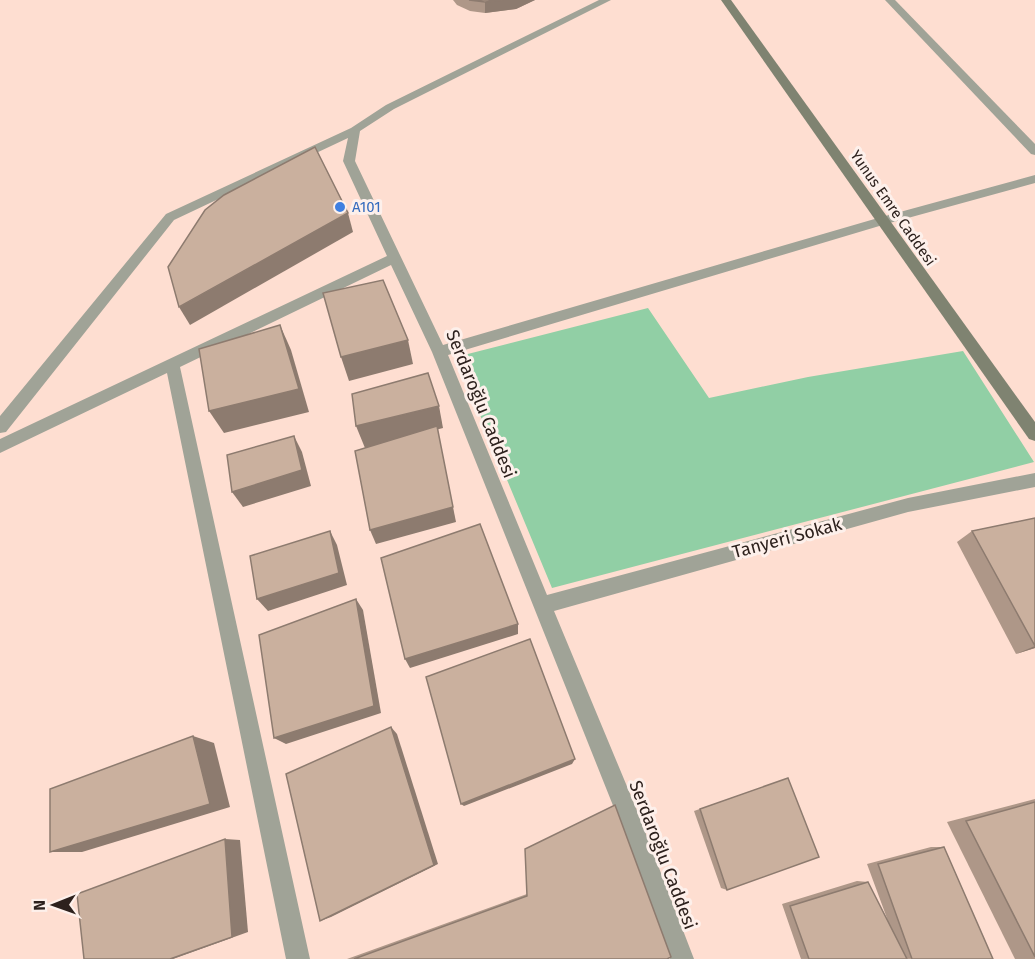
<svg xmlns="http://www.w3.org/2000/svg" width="1035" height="959" font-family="'Fira Sans',sans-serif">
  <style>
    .green { fill: #91cfa5 }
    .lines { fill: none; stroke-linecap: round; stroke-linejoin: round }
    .minor { fill: #a0a397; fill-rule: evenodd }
    .secondary { fill: #7f8371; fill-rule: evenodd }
    .wall { fill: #ae9788 }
    .shaded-wall { fill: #8d7b6f }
    .building { fill: #cab09e; stroke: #8d7b6f; stroke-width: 1.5 }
    .shop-dot { fill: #3f7fe0; stroke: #fdf0eb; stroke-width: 2 }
    .labels { text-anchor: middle; stroke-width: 6; stroke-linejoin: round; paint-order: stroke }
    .far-shop-label { font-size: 15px; fill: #366cbe; stroke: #fdf0eb; text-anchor: start }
    .far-street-label { font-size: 15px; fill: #2d211d; stroke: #fdf0eb }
    .street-label { font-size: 18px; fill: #2d211d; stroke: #fdf0eb }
  </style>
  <rect width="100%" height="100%" fill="#feded1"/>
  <!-- green -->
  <path class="green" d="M 648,308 L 709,398 L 808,377 L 963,351 L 1034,462 L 552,588 L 456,357 Z"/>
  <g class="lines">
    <!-- minor -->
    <g class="minor">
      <path d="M 599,0 L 611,0 L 394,109 L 360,131 L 355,161 L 443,345 L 878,218 L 1035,175 L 1035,183 L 886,224 L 448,355 L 547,595 L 908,498 L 1035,473 L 1035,487 L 908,512 L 554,611 L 636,808 L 694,959 L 670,959 L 614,808 L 432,352 L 391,265 L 180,367 L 310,959 L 286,959 L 167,373 L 0,453 L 0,439 L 387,256 L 343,161 L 348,138 L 174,220 L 6,432 L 0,433 L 0,416 L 166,214 L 351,128 L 386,105 Z"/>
      <path d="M 885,0 L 895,0 L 1035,144 L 1035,155 L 1031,154 Z"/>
    </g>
    <!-- secondary -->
    <path class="secondary" d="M 721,0 L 731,0 L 1035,422 L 1035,441 L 1029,439 Z"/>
  </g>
  <!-- wall -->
  <g class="wall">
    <path d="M 453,0 L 535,0 L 516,9 L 485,13 L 470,11 L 457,5 Z"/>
    <path d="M 1035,518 L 1035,648 L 1016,654 L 957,542 L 972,531 Z"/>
    <path d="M 788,778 L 727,890 L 721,888 L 694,811 Z"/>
    <path d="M 1035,799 L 1035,959 L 1015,959 L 947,822 Z"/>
    <path d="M 931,847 L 944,847 L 993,959 L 801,959 L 782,904 L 857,881 L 868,882 L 888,921 L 867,864 Z"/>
    <path d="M 527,894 L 667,959 L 347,959 Z"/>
  </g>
  <!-- shaded-wall -->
  <g class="shaded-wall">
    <path d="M 503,0 L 535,0 L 516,9 L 485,13 L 485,2 Z"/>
    <path d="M 348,213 L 353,232 L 190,325 L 179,307 Z"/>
    <path d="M 280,325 L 291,350 L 309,412 L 224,433 L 209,411 Z"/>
    <path d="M 408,340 L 413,364 L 349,381 L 341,357 Z"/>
    <path d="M 439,406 L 443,428 L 365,448 L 356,426 Z"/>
    <path d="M 294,436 L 302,452 L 311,486 L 243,507 L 232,492 Z"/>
    <path d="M 453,507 L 456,522 L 376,544 L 370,530 Z"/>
    <path d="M 330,531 L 337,545 L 347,585 L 268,611 L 257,599 Z"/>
    <path d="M 356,599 L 363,610 L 381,713 L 286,744 L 274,738 Z"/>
    <path d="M 518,624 L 518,634 L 410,668 L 405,659 Z"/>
    <path d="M 1035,646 L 1035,648 L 1016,654 Z"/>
    <path d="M 391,727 L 397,734 L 438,864 L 331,917 L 320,921 Z"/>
    <path d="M 193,736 L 214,743 L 230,807 L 82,852 L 50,852 Z"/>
    <path d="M 575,759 L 572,764 L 464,806 L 461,804 Z"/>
    <path d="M 225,839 L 240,840 L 248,932 L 173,959 L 170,959 Z"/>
  </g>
  <!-- building -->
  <g class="building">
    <path d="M 469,0 L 503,0 L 485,2 Z"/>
    <path d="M 315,147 L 348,213 L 179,307 L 168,267 L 205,210 L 224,195 Z"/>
    <path d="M 383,280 L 408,340 L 341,357 L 323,293 Z"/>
    <path d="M 280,325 L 299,389 L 209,411 L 199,349 Z"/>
    <path d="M 428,373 L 439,406 L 356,426 L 352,394 Z"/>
    <path d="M 437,426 L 453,507 L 370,530 L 355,451 Z"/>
    <path d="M 294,436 L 302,470 L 232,492 L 227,455 Z"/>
    <path d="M 1035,518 L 1035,646 L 972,531 Z"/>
    <path d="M 480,524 L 518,624 L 405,659 L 381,558 Z"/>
    <path d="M 330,531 L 339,573 L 257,599 L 250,556 Z"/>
    <path d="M 356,599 L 374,706 L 274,738 L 259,635 Z"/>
    <path d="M 530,639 L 575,759 L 461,804 L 426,677 Z"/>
    <path d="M 391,727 L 434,865 L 320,921 L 286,774 Z"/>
    <path d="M 193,736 L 210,804 L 50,852 L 50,789 Z"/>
    <path d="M 788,778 L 819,857 L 727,890 L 700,809 Z"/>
    <path d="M 1035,802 L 1035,957 L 966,821 Z"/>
    <path d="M 615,805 L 671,957 L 667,959 L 354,959 L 527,896 L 525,849 Z"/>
    <path d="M 225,839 L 232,937 L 170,959 L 84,959 L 77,894 Z"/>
    <path d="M 944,847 L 993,959 L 912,959 L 878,864 Z"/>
    <path d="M 868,882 L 907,959 L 809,959 L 790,906 Z"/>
  </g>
  <!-- markers -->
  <circle class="shop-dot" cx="340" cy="207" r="6"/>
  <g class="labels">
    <!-- far-shop labels -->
    <g class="far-shop-label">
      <text x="352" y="212">A101</text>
    </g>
    <!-- far-street labels -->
    <g class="far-street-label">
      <text transform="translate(893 208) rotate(55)" y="5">Yunus Emre Caddesi</text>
    </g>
    <!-- street labels -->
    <g class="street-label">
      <text transform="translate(481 404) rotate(68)" y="6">Serdaroğlu Caddesi</text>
      <text transform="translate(787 538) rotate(-15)" y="6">Tanyeri Sokak</text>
      <text transform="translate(663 855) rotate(69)" y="6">Serdaroğlu Caddesi</text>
    </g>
  </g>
  <!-- north arrow -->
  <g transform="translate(54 905) rotate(269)" stroke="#fdf0eb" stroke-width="4.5" paint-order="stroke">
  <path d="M0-4.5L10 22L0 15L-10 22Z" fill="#2d211d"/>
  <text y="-9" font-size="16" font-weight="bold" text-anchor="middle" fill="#2d211d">N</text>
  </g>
</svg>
